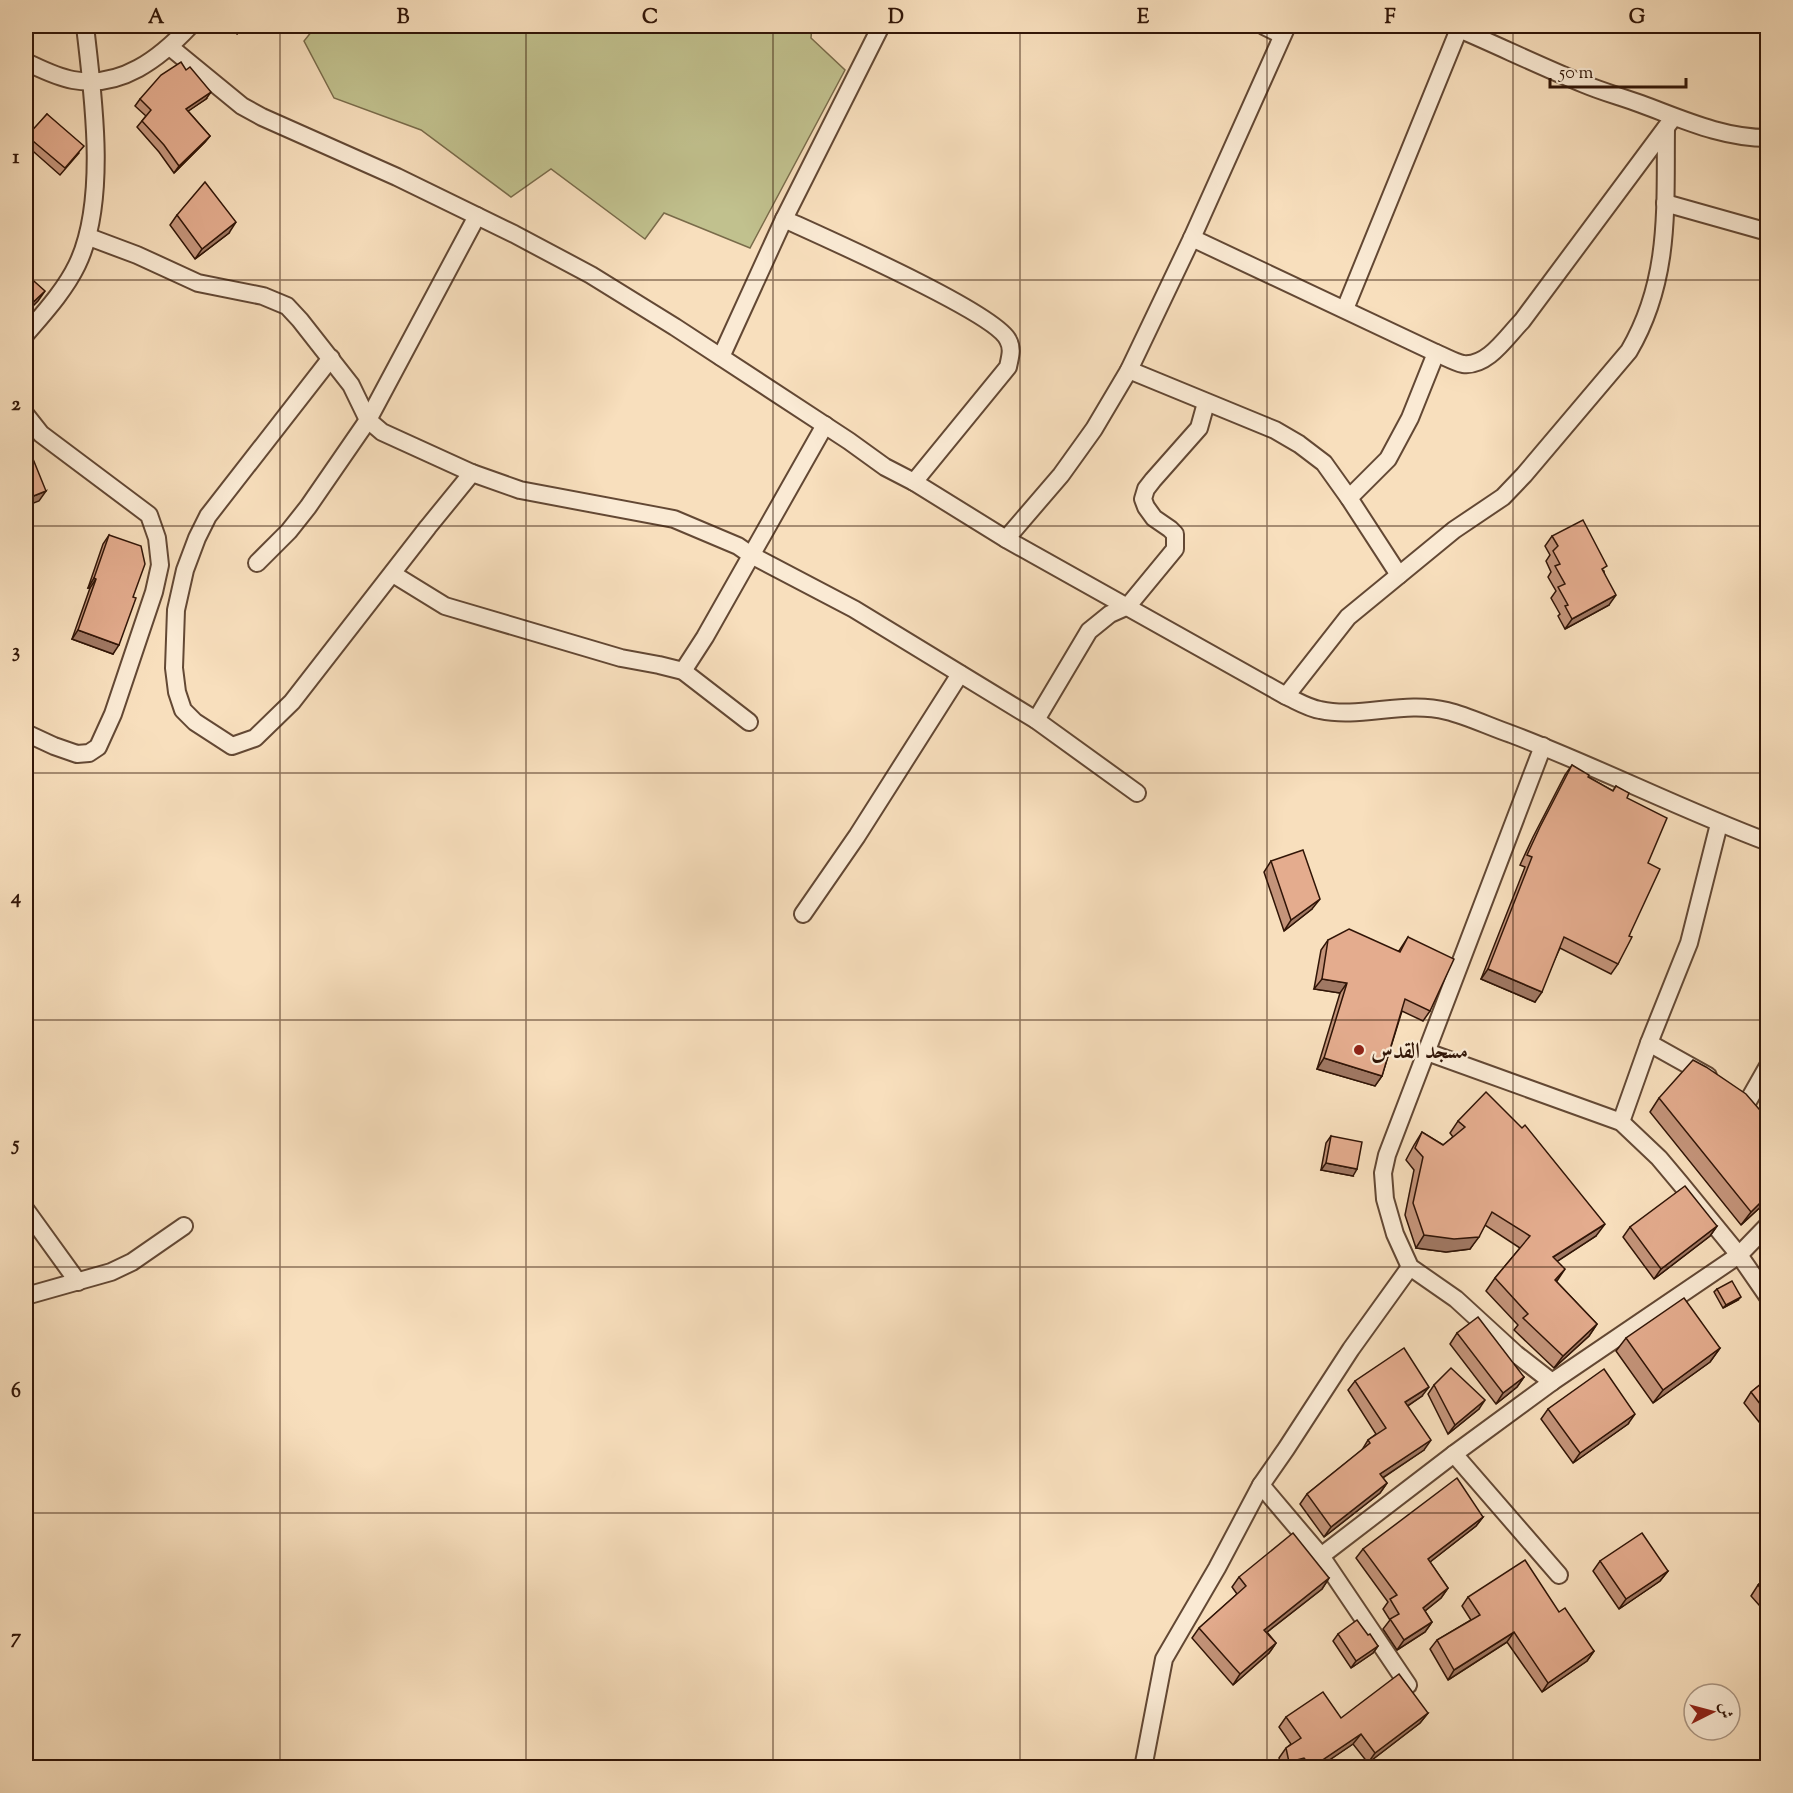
<svg xmlns="http://www.w3.org/2000/svg" width="1793" height="1793" font-family="'Sorts Mill Goudy',Amiri,serif">
  <style>
    .green { fill: #c1c18e; stroke: #796b4a; stroke-width: 1.5 }
    .lines { fill: none; stroke-linecap: round; stroke-linejoin: round }
    .minor-casing { stroke: #634834; stroke-width: 20 }
    .minor { stroke: #faead4; stroke-width: 16 }
    .wall { fill: #c4947a; stroke: #311507; stroke-width: 1.5 }
    .shaded-wall { fill: #a07863; stroke: #311507; stroke-width: 1.5 }
    .building { fill: #e4ac8e; stroke: #311507; stroke-width: 1.5 }
    .grid { fill: none; stroke: #311507; stroke-width: 1.5; stroke-opacity: 0.55 }
    .poi-dot { fill: #8f2418; stroke: #faead4; stroke-width: 2 }
    .labels { text-anchor: middle; stroke-width: 4.5; stroke-linejoin: round; paint-order: stroke }
    .poi-label { font-size: 22px; font-weight: bold; fill: #311507; stroke: #faead4; text-anchor: start }
    .neatline { fill: none; stroke: #311507; stroke-width: 2 }
    .grid-label { font-size: 20px; text-anchor: middle; font-weight: bold; fill: #311507 }
  </style>
  <rect width="100%" height="100%" fill="#f8dfbd"/>
  <filter id="stains"><feTurbulence type="fractalNoise" baseFrequency=".00333" numOctaves="4"/><feColorMatrix values="0 0 0 0 .2 0 0 0 0 .09 0 0 0 0 .02 0 0 0 .5 -.17"/></filter>
  <radialGradient id="worn" r=".72"><stop offset=".6" stop-color="#630" stop-opacity="0"/><stop offset="1" stop-color="#630" stop-opacity=".3"/></radialGradient>
  <!-- green -->
  <path class="green" d="M 316,26 L 812,26 L 811,38 L 845,70 L 750,248 L 664,213 L 645,239 L 551,169 L 511,197 L 421,130 L 334,98 L 304,41 Z"/>
  <g class="lines">
    <defs>
      <g id="minor">
        <path d="M 1264,26 L 1282,35"/>
        <path d="M 1459,29 C 1501,47 1542,67 1584,84 C 1603,92 1622,97 1641,104 C 1682,119 1722,138 1768,138"/>
        <path d="M 170,47 L 242,106 L 262,117 L 397,177 L 514,234 L 591,275 L 675,327 L 849,441 L 885,467 L 914,482 L 1006,539 L 1286,696 C 1297,701 1308,708 1320,710 C 1361,719 1404,700 1447,711 C 1468,716 1490,727 1511,734 C 1598,767 1680,809 1768,842"/>
        <path d="M 26,62 C 41,69 56,77 73,80 C 121,89 160,58 190,26"/>
        <path d="M 1665,203 L 1768,232"/>
        <path d="M 784,219 C 821,236 996,313 1008,340 C 1013,349 1010,357 1008,367 L 914,482"/>
        <path d="M 89,237 L 137,255 L 198,283 L 263,296 L 287,306 L 300,320 L 351,385 L 368,420 L 382,432 L 472,473 L 520,490 L 674,519 L 738,546 L 751,555 L 854,609 L 1036,720 L 1137,793"/>
        <path d="M 1192,238 L 1436,353 C 1444,356 1454,362 1463,364 C 1488,367 1507,336 1522,321 L 1673,118"/>
        <path d="M 1345,309 L 1459,29 L 1454,26"/>
        <path d="M 26,334 C 44,313 65,290 77,265 C 108,201 93,95 85,26"/>
        <path d="M 721,357 L 784,219 L 881,26"/>
        <path d="M 331,358 L 208,516 L 197,538 L 185,570 L 176,610 L 174,668 L 177,692 L 183,710 L 195,722 L 232,746 L 255,738 L 292,702 L 428,527 L 472,473"/>
        <path d="M 1129,370 L 1275,430 L 1299,444 L 1324,463 L 1349,498 L 1399,575"/>
        <path d="M 26,415 L 41,434 L 149,515 L 157,538 L 160,565 L 154,592 L 113,714 L 98,747 L 89,753 L 77,754 L 54,746 L 26,733"/>
        <path d="M 1349,498 L 1388,459 L 1410,418 L 1436,353"/>
        <path d="M 1006,539 L 1061,475 L 1094,429 L 1129,370 L 1192,238 L 1287,26"/>
        <path d="M 257,563 L 289,531 L 308,507 L 368,420 L 477,216"/>
        <path d="M 393,574 L 445,606 L 621,658 L 659,665 L 683,671 L 749,722"/>
        <path d="M 683,671 L 705,637 L 825,425"/>
        <path d="M 1286,696 L 1348,617 L 1454,530 L 1503,497 L 1524,475 L 1629,351 C 1671,279 1665,208 1666,128"/>
        <path d="M 1036,720 L 1089,631 L 1110,614 L 1128,606 L 1175,549 L 1175,534 L 1170,529 L 1154,518 L 1146,507 L 1143,499 L 1146,489 L 1153,480 L 1199,428 L 1206,403"/>
        <path d="M 1543,746 L 1387,1155 L 1383,1173 L 1385,1199 L 1395,1234 L 1410,1267 L 1456,1299 L 1516,1354 L 1552,1382"/>
        <path d="M 803,914 L 857,836 L 960,674"/>
        <path d="M 1649,1043 L 1708,1076"/>
        <path d="M 1427,1052 L 1621,1122 L 1659,1158 L 1680,1183 L 1739,1255 L 1768,1297"/>
        <path d="M 1747,1103 L 1768,1066"/>
        <path d="M 1621,1122 L 1649,1043 L 1689,943 L 1719,824"/>
        <path d="M 26,1210 L 78,1282"/>
        <path d="M 26,1296 L 111,1272 L 132,1262 L 184,1226"/>
        <path d="M 1454,1454 L 1559,1575"/>
        <path d="M 1321,1556 L 1454,1454 L 1552,1382 L 1739,1255 L 1768,1225"/>
        <path d="M 1408,1685 L 1321,1556 L 1261,1485 L 1286,1449 L 1351,1349 L 1410,1267"/>
        <path d="M 1143,1768 L 1164,1659 L 1217,1568 L 1261,1485"/>
      </g>
    </defs>
    <!-- minor casing -->
    <use href="#minor" class="minor-casing"/>
    <!-- minor -->
    <use href="#minor" class="minor"/>
  </g>
  <!-- wall -->
  <g class="wall">
    <path d="M 229,26 L 247,26 L 237,34 Z"/>
    <path d="M 140,99 L 206,99 L 188,111 L 210,136 L 205,142 L 174,173 L 159,152 L 137,127 L 146,116 L 135,106 Z"/>
    <path d="M 47,114 L 79,153 L 60,175 L 26,145 L 26,139 Z"/>
    <path d="M 177,215 L 229,233 L 195,259 L 170,225 Z"/>
    <path d="M 109,535 L 133,597 L 113,654 L 72,639 L 90,588 L 88,588 L 103,544 Z"/>
    <path d="M 1552,536 L 1604,571 L 1609,605 L 1565,629 L 1558,616 L 1560,614 L 1551,598 L 1556,591 L 1548,577 L 1551,572 L 1546,561 L 1550,555 L 1545,546 Z"/>
    <path d="M 1572,765 L 1588,777 L 1613,791 L 1616,786 L 1627,798 L 1648,863 L 1629,936 L 1618,964 L 1611,974 L 1560,948 L 1535,1002 L 1481,979 L 1525,867 L 1520,865 L 1533,837 L 1565,775 Z"/>
    <path d="M 1271,861 L 1312,909 L 1284,931 L 1264,872 Z"/>
    <path d="M 1408,937 L 1430,1011 L 1423,1021 L 1402,1011 L 1382,1076 L 1375,1086 L 1317,1069 L 1340,993 L 1314,989 L 1321,950 L 1328,940 L 1399,951 Z"/>
    <path d="M 1659,1098 L 1760,1139 L 1767,1201 L 1741,1225 L 1650,1112 Z"/>
    <path d="M 1458,1121 L 1596,1236 L 1557,1261 L 1556,1281 L 1597,1324 L 1589,1336 L 1554,1368 L 1514,1330 L 1518,1325 L 1486,1291 L 1495,1278 L 1520,1248 L 1485,1225 L 1470,1249 L 1446,1252 L 1416,1248 L 1405,1215 L 1414,1170 L 1406,1160 L 1414,1145 L 1422,1132 L 1443,1145 L 1453,1137 L 1450,1133 Z"/>
    <path d="M 1331,1136 L 1353,1176 L 1321,1170 L 1326,1143 Z"/>
    <path d="M 1717,1226 L 1710,1236 L 1654,1279 L 1623,1237 L 1630,1227 Z"/>
    <path d="M 1717,1289 L 1738,1300 L 1723,1308 L 1714,1292 Z"/>
    <path d="M 1457,1333 L 1524,1377 L 1517,1387 L 1496,1404 L 1450,1344 Z"/>
    <path d="M 1626,1338 L 1720,1348 L 1710,1362 L 1653,1403 L 1616,1351 Z"/>
    <path d="M 1767,1379 L 1767,1432 L 1744,1403 L 1751,1392 Z"/>
    <path d="M 1355,1381 L 1422,1396 L 1408,1406 L 1424,1450 L 1383,1478 L 1387,1483 L 1380,1493 L 1324,1537 L 1300,1504 L 1307,1494 L 1362,1450 L 1368,1440 L 1376,1434 L 1348,1390 Z"/>
    <path d="M 1434,1385 L 1479,1409 L 1448,1434 L 1428,1394 Z"/>
    <path d="M 1548,1409 L 1628,1424 L 1573,1463 L 1541,1419 Z"/>
    <path d="M 1483,1517 L 1476,1526 L 1430,1562 L 1448,1588 L 1441,1598 L 1425,1611 L 1432,1622 L 1425,1632 L 1397,1650 L 1383,1629 L 1390,1620 L 1383,1609 L 1388,1602 L 1356,1558 L 1363,1549 Z"/>
    <path d="M 1600,1561 L 1668,1571 L 1660,1581 L 1619,1609 L 1593,1571 Z"/>
    <path d="M 1767,1576 L 1767,1614 L 1751,1596 L 1758,1585 Z"/>
    <path d="M 1239,1577 L 1329,1578 L 1322,1589 L 1267,1632 L 1276,1643 L 1269,1653 L 1233,1685 L 1192,1638 L 1199,1628 L 1237,1594 L 1232,1587 Z"/>
    <path d="M 1468,1597 L 1559,1612 L 1594,1651 L 1587,1661 L 1542,1692 L 1507,1642 L 1448,1680 L 1430,1649 L 1437,1640 L 1471,1620 L 1462,1606 Z"/>
    <path d="M 1338,1634 L 1378,1646 L 1373,1653 L 1351,1668 L 1333,1641 Z"/>
    <path d="M 1428,1713 L 1420,1723 L 1368,1763 L 1353,1744 L 1319,1767 L 1281,1767 L 1279,1758 L 1286,1748 L 1291,1744 L 1279,1727 L 1286,1717 L 1341,1718 Z"/>
  </g>
  <!-- shaded-wall -->
  <g class="shaded-wall">
    <path d="M 243,26 L 247,26 L 237,34 Z"/>
    <path d="M 211,92 L 206,99 L 181,116 L 186,109 Z"/>
    <path d="M 210,136 L 205,142 L 174,173 L 179,166 Z"/>
    <path d="M 236,222 L 229,233 L 195,259 L 202,249 Z"/>
    <path d="M 45,291 L 38,301 L 26,313 L 26,309 Z"/>
    <path d="M 46,491 L 39,501 L 26,506 L 26,499 Z"/>
    <path d="M 94,578 L 96,579 L 90,588 L 88,588 Z"/>
    <path d="M 1616,595 L 1609,605 L 1565,629 L 1572,619 Z"/>
    <path d="M 78,630 L 119,645 L 113,654 L 72,639 Z"/>
    <path d="M 1320,899 L 1312,909 L 1284,931 L 1291,920 Z"/>
    <path d="M 1488,969 L 1542,992 L 1535,1002 L 1481,979 Z"/>
    <path d="M 1322,979 L 1347,983 L 1340,993 L 1314,989 Z"/>
    <path d="M 1324,1058 L 1382,1076 L 1375,1086 L 1317,1069 Z"/>
    <path d="M 1326,1163 L 1357,1169 L 1353,1176 L 1321,1170 Z"/>
    <path d="M 1767,1196 L 1767,1201 L 1741,1225 L 1751,1212 Z"/>
    <path d="M 1605,1224 L 1596,1236 L 1544,1270 L 1553,1257 Z"/>
    <path d="M 1717,1226 L 1710,1236 L 1654,1279 L 1661,1269 Z"/>
    <path d="M 1424,1235 L 1479,1237 L 1470,1249 L 1446,1252 L 1416,1248 Z"/>
    <path d="M 1565,1269 L 1557,1281 L 1555,1280 Z"/>
    <path d="M 1741,1297 L 1738,1300 L 1723,1308 L 1726,1305 Z"/>
    <path d="M 1597,1324 L 1589,1336 L 1554,1368 L 1563,1356 Z"/>
    <path d="M 1720,1348 L 1710,1362 L 1653,1403 L 1663,1390 Z"/>
    <path d="M 1524,1377 L 1517,1387 L 1496,1404 L 1503,1393 Z"/>
    <path d="M 1429,1387 L 1422,1396 L 1398,1412 L 1405,1402 Z"/>
    <path d="M 1485,1400 L 1479,1409 L 1448,1434 L 1455,1425 Z"/>
    <path d="M 1635,1414 L 1628,1424 L 1573,1463 L 1580,1453 Z"/>
    <path d="M 1431,1440 L 1424,1450 L 1373,1484 L 1380,1474 Z"/>
    <path d="M 1387,1483 L 1380,1493 L 1324,1537 L 1331,1527 Z"/>
    <path d="M 1483,1517 L 1476,1526 L 1421,1569 L 1428,1559 Z"/>
    <path d="M 1668,1571 L 1660,1581 L 1619,1609 L 1626,1599 Z"/>
    <path d="M 1329,1578 L 1322,1589 L 1257,1640 L 1264,1630 Z"/>
    <path d="M 1448,1588 L 1441,1598 L 1416,1618 L 1423,1608 Z"/>
    <path d="M 1432,1622 L 1425,1632 L 1397,1650 L 1404,1640 Z"/>
    <path d="M 1514,1632 L 1507,1642 L 1448,1680 L 1454,1670 Z"/>
    <path d="M 1276,1643 L 1269,1653 L 1233,1685 L 1240,1674 Z"/>
    <path d="M 1378,1646 L 1373,1653 L 1351,1668 L 1356,1661 Z"/>
    <path d="M 1594,1651 L 1587,1661 L 1542,1692 L 1548,1683 Z"/>
    <path d="M 1428,1713 L 1420,1723 L 1368,1763 L 1375,1753 Z"/>
    <path d="M 1361,1734 L 1353,1744 L 1319,1767 L 1312,1767 Z"/>
    <path d="M 1304,1758 L 1298,1767 L 1285,1767 L 1289,1762 Z"/>
  </g>
  <!-- building -->
  <g class="building">
    <path d="M 26,26 L 33,26 L 26,44 Z"/>
    <path d="M 181,62 L 186,70 L 190,67 L 211,92 L 186,109 L 210,136 L 179,166 L 164,145 L 142,121 L 151,110 L 140,99 L 161,75 Z"/>
    <path d="M 47,114 L 84,146 L 65,168 L 27,136 Z"/>
    <path d="M 205,182 L 236,222 L 202,249 L 177,215 Z"/>
    <path d="M 26,274 L 45,291 L 26,309 Z"/>
    <path d="M 31,454 L 46,491 L 26,499 L 26,456 Z"/>
    <path d="M 1583,520 L 1607,566 L 1602,569 L 1616,595 L 1572,619 L 1565,606 L 1568,605 L 1558,587 L 1565,584 L 1555,566 L 1560,564 L 1553,551 L 1558,546 L 1552,536 Z"/>
    <path d="M 109,535 L 141,546 L 145,564 L 133,597 L 136,598 L 119,645 L 78,630 L 96,579 L 94,578 Z"/>
    <path d="M 1572,765 L 1589,775 L 1588,777 L 1613,791 L 1616,786 L 1629,793 L 1627,798 L 1667,818 L 1648,863 L 1660,869 L 1629,936 L 1632,937 L 1618,964 L 1564,937 L 1542,992 L 1488,969 L 1532,857 L 1527,855 L 1540,827 Z"/>
    <path d="M 1303,850 L 1320,899 L 1291,920 L 1271,861 Z"/>
    <path d="M 1349,929 L 1400,952 L 1408,937 L 1454,959 L 1430,1011 L 1405,999 L 1382,1076 L 1324,1058 L 1347,983 L 1322,979 L 1328,940 Z"/>
    <path d="M 1693,1060 L 1706,1067 L 1746,1094 L 1765,1116 L 1760,1139 L 1767,1148 L 1767,1196 L 1751,1212 L 1659,1098 Z"/>
    <path d="M 1486,1092 L 1522,1128 L 1525,1125 L 1605,1224 L 1553,1257 L 1565,1269 L 1555,1280 L 1597,1324 L 1563,1356 L 1523,1318 L 1528,1314 L 1495,1278 L 1530,1236 L 1492,1212 L 1479,1237 L 1454,1239 L 1424,1235 L 1413,1203 L 1423,1157 L 1415,1148 L 1422,1132 L 1443,1145 L 1465,1127 L 1458,1121 Z"/>
    <path d="M 1331,1136 L 1362,1142 L 1357,1169 L 1326,1163 Z"/>
    <path d="M 1685,1186 L 1717,1226 L 1661,1269 L 1630,1227 Z"/>
    <path d="M 1732,1281 L 1741,1297 L 1726,1305 L 1717,1289 Z"/>
    <path d="M 1684,1298 L 1720,1348 L 1663,1390 L 1626,1338 Z"/>
    <path d="M 1478,1317 L 1524,1377 L 1503,1393 L 1457,1333 Z"/>
    <path d="M 1404,1348 L 1429,1387 L 1405,1402 L 1431,1440 L 1380,1474 L 1387,1483 L 1331,1527 L 1307,1494 L 1370,1443 L 1368,1440 L 1386,1428 L 1355,1381 Z"/>
    <path d="M 1451,1368 L 1485,1400 L 1455,1425 L 1434,1385 Z"/>
    <path d="M 1604,1369 L 1635,1414 L 1580,1453 L 1548,1409 Z"/>
    <path d="M 1767,1379 L 1767,1413 L 1751,1392 Z"/>
    <path d="M 1457,1478 L 1483,1517 L 1428,1559 L 1448,1588 L 1423,1608 L 1432,1622 L 1404,1640 L 1390,1619 L 1399,1614 L 1390,1599 L 1397,1595 L 1363,1549 Z"/>
    <path d="M 1293,1533 L 1329,1578 L 1264,1630 L 1276,1643 L 1240,1674 L 1199,1628 L 1246,1586 L 1239,1577 Z"/>
    <path d="M 1642,1533 L 1668,1571 L 1626,1599 L 1600,1561 Z"/>
    <path d="M 1525,1560 L 1559,1612 L 1565,1608 L 1594,1651 L 1548,1683 L 1514,1632 L 1454,1670 L 1437,1640 L 1480,1615 L 1468,1597 Z"/>
    <path d="M 1767,1576 L 1767,1596 L 1758,1585 Z"/>
    <path d="M 1357,1620 L 1368,1635 L 1370,1634 L 1378,1646 L 1356,1661 L 1338,1634 Z"/>
    <path d="M 1399,1674 L 1428,1713 L 1375,1753 L 1361,1734 L 1312,1767 L 1304,1758 L 1289,1762 L 1286,1748 L 1301,1738 L 1286,1717 L 1323,1692 L 1341,1718 Z"/>
  </g>
  <!-- grid -->
  <path class="grid" d="M 280,26 L 280,1768M 526,26 L 526,1768M 773,26 L 773,1768M 1020,26 L 1020,1768M 1267,26 L 1267,1768M 1513,26 L 1513,1768M 26,280 L 1768,280M 26,526 L 1768,526M 26,773 L 1768,773M 26,1020 L 1768,1020M 26,1267 L 1768,1267M 26,1513 L 1768,1513"/>
  <!-- markers -->
  <circle class="poi-dot" cx="1359" cy="1050" r="6"/>
  <g class="labels">
    <!-- poi labels -->
    <g class="poi-label">
      <text x="1371" y="1058">مسجد القدس</text>
    </g>
  </g>
  <!-- margin -->
  <rect width="1793" height="1793" fill="none" stroke="#f8dfbd" stroke-width="66"/>
  <!-- north arrow -->
  <g transform="translate(1712 1712) rotate(84)"><circle r="28" fill="#faead4" stroke="#aa9582" stroke-width="1.5"/>
  <path d="M0-4.5L10 22L0 15L-10 22Z" fill="#8f2418"/>
  <text y="-9" font-size="16" font-weight="bold" text-anchor="middle" fill="#311507">ش</text>
  </g>
  <!-- scale -->
  <path d="M1550 78v9h136v-9" fill="none" stroke="#311507" stroke-width="3"/>
  <text x="1559" y="78" font-size="18" fill="#311507" stroke="#faead4" stroke-width="4.5" paint-order="stroke">50 m</text>
  <rect x="33" y="33" width="1727" height="1727" class="neatline"/>
  <g class="grid-label">
    <text x="156" y="23">A</text>
    <text x="403" y="23">B</text>
    <text x="650" y="23">C</text>
    <text x="896" y="23">D</text>
    <text x="1143" y="23">E</text>
    <text x="1390" y="23">F</text>
    <text x="1637" y="23">G</text>
    <text x="16" y="163">1</text>
    <text x="16" y="410">2</text>
    <text x="16" y="657">3</text>
    <text x="16" y="903">4</text>
    <text x="16" y="1150">5</text>
    <text x="16" y="1397">6</text>
    <text x="16" y="1643">7</text>
  </g>
  <rect width="100%" height="100%" filter="url(#stains)"/>
  <rect width="100%" height="100%" fill="url(#worn)"/>
</svg>
